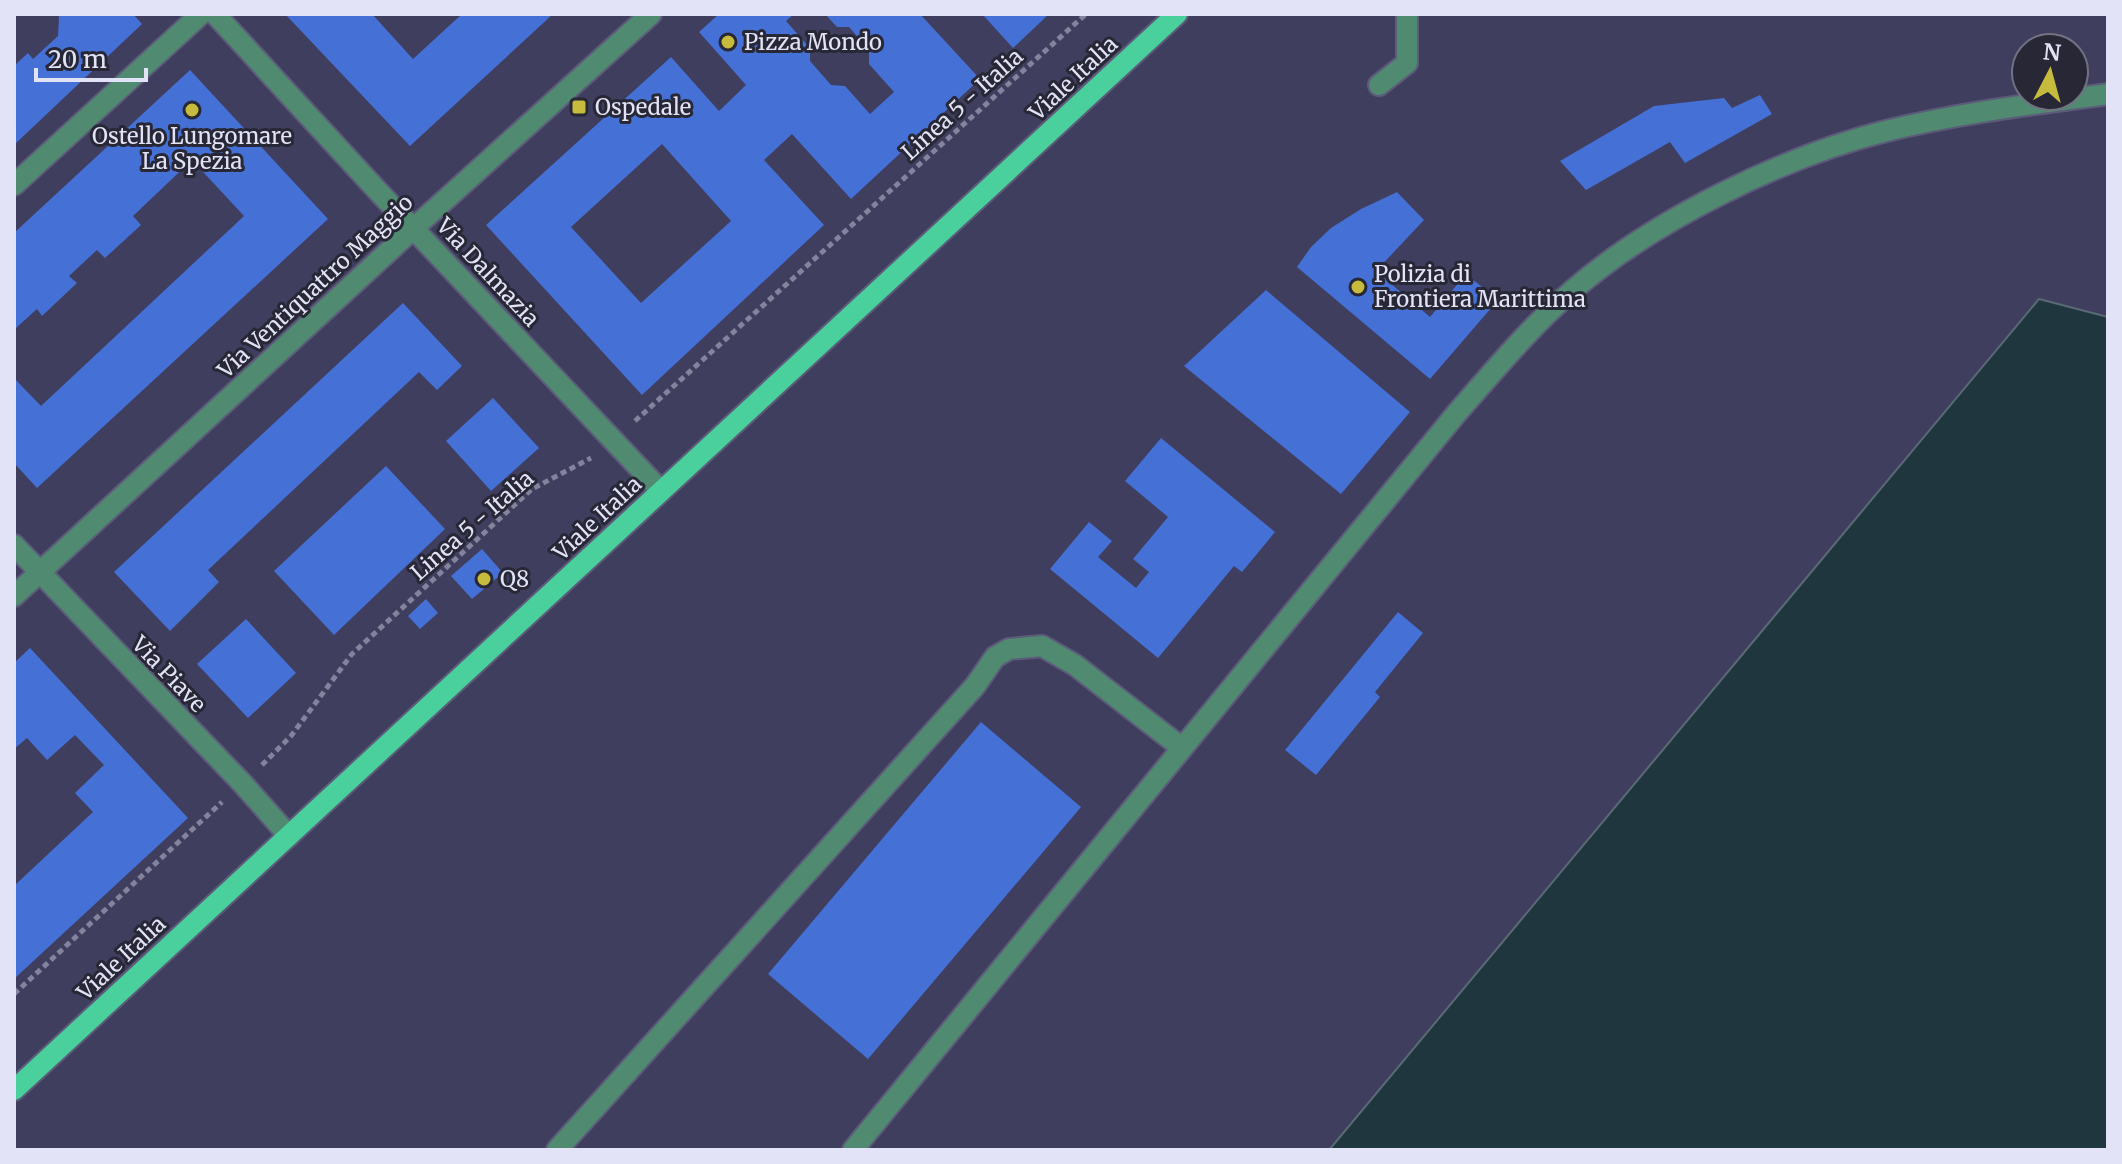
<svg xmlns="http://www.w3.org/2000/svg" width="2122" height="1164" font-family="Merriweather,serif">
  <style>
    .water { fill: #1f363e; stroke: #5a6a76; stroke-width: 2 }
    .building { fill: #4570d5; fill-rule: evenodd }
    .lines { fill: none; stroke-linecap: round; stroke-linejoin: round }
    .minor-casing { stroke: #5c5c7a; stroke-width: 24 }
    .major-casing { stroke: #5c5c7a; stroke-width: 24 }
    .path { stroke: #83839e; stroke-width: 5; stroke-dasharray: 6 4; stroke-linecap: butt }
    .minor { stroke: #508a71; stroke-width: 20 }
    .major { stroke: #4ad09d; stroke-width: 20 }
    .poi-dot { fill: #c6bb3c; stroke: #272736; stroke-width: 3 }
    .labels { text-anchor: middle; stroke-width: 6; stroke-linejoin: round; paint-order: stroke }
    .poi-label { font-size: 22px; fill: #e2e3f7; stroke: #272736; text-anchor: start }
    .street-label { font-size: 22px; fill: #e2e3f7; stroke: #272736 }
  </style>
  <rect width="100%" height="100%" fill="#3f3e5e"/>
  <!-- water -->
  <path class="water" d="M 2039,299 L 2108,317 L 2108,1150 L 1329,1150 Z"/>
  <!-- building -->
  <g class="building">
    <path d="M 57,14 L 133,14 L 142,24 L 14,145 L 14,66 L 28,53 L 33,59 L 58,36 L 59,17 Z"/>
    <path d="M 285,14 L 372,14 L 413,59 L 462,14 L 553,14 L 410,146 Z"/>
    <path d="M 719,14 L 794,14 L 786,21 L 810,48 L 810,61 L 831,85 L 845,86 L 870,114 L 894,92 L 869,64 L 869,50 L 849,27 L 837,27 L 825,14 L 920,14 L 980,79 L 851,199 L 792,134 L 764,160 L 824,225 L 642,395 L 486,225 L 671,57 L 719,111 L 746,85 L 699,32 ZM 662,144 L 731,221 L 641,303 L 571,227 Z"/>
    <path d="M 982,14 L 1049,14 L 1013,48 Z"/>
    <path d="M 190,70 L 328,219 L 37,488 L 14,463 L 14,378 L 41,406 L 244,216 L 192,160 L 133,216 L 141,225 L 105,258 L 97,250 L 69,276 L 77,283 L 42,316 L 37,309 L 16,328 L 14,326 L 14,233 Z"/>
    <path d="M 1760,95 L 1772,114 L 1685,163 L 1670,142 L 1586,190 L 1560,161 L 1654,106 L 1724,98 L 1732,108 Z"/>
    <path d="M 1397,192 L 1424,220 L 1376,271 L 1430,317 L 1466,274 L 1498,300 L 1430,379 L 1297,267 L 1311,247 L 1331,228 L 1361,209 Z"/>
    <path d="M 1266,290 L 1410,412 L 1341,494 L 1184,366 Z"/>
    <path d="M 403,303 L 462,366 L 437,390 L 419,372 L 208,570 L 219,582 L 170,631 L 114,572 Z"/>
    <path d="M 493,398 L 539,448 L 491,491 L 446,441 Z"/>
    <path d="M 1161,438 L 1275,532 L 1242,572 L 1234,566 L 1158,658 L 1050,569 L 1089,522 L 1112,541 L 1098,557 L 1136,588 L 1149,572 L 1133,559 L 1168,517 L 1125,481 Z"/>
    <path d="M 386,466 L 445,529 L 334,635 L 274,571 Z"/>
    <path d="M 482,549 L 503,573 L 472,599 L 451,576 Z"/>
    <path d="M 426,599 L 438,613 L 420,629 L 408,616 Z"/>
    <path d="M 1398,612 L 1423,633 L 1375,692 L 1380,697 L 1316,775 L 1285,750 Z"/>
    <path d="M 246,619 L 296,673 L 248,718 L 197,664 Z"/>
    <path d="M 30,648 L 188,818 L 14,979 L 14,886 L 93,812 L 75,793 L 104,765 L 75,735 L 47,760 L 27,738 L 14,749 L 14,663 Z"/>
    <path d="M 981,722 L 1081,807 L 868,1059 L 768,974 Z"/>
  </g>
  <g class="lines">
    <defs>
      <g id="minor">
        <path d="M 215,14 L 375,188 L 661,491"/>
        <path d="M 1379,85 L 1407,63 L 1407,14"/>
        <path d="M 14,185 L 201,14"/>
        <path d="M 14,545 L 243,784 L 289,836"/>
        <path d="M 14,596 L 414,228 L 651,14"/>
        <path d="M 557,1150 L 975,686 L 995,657 L 1009,649 L 1042,646 L 1075,665 L 1182,748"/>
        <path d="M 853,1150 L 1456,414 C 1493,372 1530,327 1573,290 C 1654,220 1782,157 1886,131 C 1958,113 2034,104 2108,94"/>
      </g>
      <path id="major" d="M 14,1090 L 1177,14"/>
    </defs>
    <!-- minor casing -->
    <use href="#minor" class="minor-casing"/>
    <!-- major casing -->
    <use href="#major" class="major-casing"/>
    <!-- path -->
    <g class="path">
      <path d="M 635,421 L 1086,14"/>
      <path d="M 262,765 L 291,736 L 352,654 L 532,489 L 591,458"/>
      <path d="M 14,994 L 222,802"/>
    </g>
    <!-- minor -->
    <use href="#minor" class="minor"/>
    <!-- major -->
    <use href="#major" class="major"/>
  </g>
  <!-- markers -->
  <g class="poi-dot">
    <circle cx="728" cy="42" r="8"/>
    <rect x="571" y="99" width="16" height="16" rx="4"/>
    <circle cx="192" cy="110" r="8"/>
    <circle cx="1358" cy="287" r="8"/>
    <circle cx="484" cy="579" r="8"/>
  </g>
  <g class="labels">
    <!-- poi labels -->
    <g class="poi-label">
      <text x="744" y="50">Pizza Mondo</text>
      <text x="595" y="115">Ospedale</text>
      <text x="192" y="144" text-anchor="middle">Ostello Lungomare<tspan x="192" dy="25">La Spezia</tspan></text>
      <text x="1374" y="282">Polizia di<tspan x="1374" dy="25">Frontiera Marittima</tspan></text>
      <text x="500" y="587">Q8</text>
    </g>
    <!-- street labels -->
    <g class="street-label">
      <text transform="translate(1073 78) rotate(-43)" y="8">Viale Italia</text>
      <text transform="translate(962 104) rotate(-42)" y="8">Linea 5 - Italia</text>
      <text transform="translate(488 272) rotate(47)" y="8">Via Dalmazia</text>
      <text transform="translate(315 286) rotate(-43)" y="8">Via Ventiquattro Maggio</text>
      <text transform="translate(597 518) rotate(-43)" y="8">Viale Italia</text>
      <text transform="translate(472 525) rotate(-41)" y="8">Linea 5 - Italia</text>
      <text transform="translate(169 674) rotate(46)" y="8">Via Piave</text>
      <text transform="translate(121 958) rotate(-43)" y="8">Viale Italia</text>
    </g>
  </g>
  <!-- border -->
  <rect width="2122" height="1164" fill="none" stroke="#e2e3f7" stroke-width="32"/>
  <!-- north arrow -->
  <g transform="translate(2050 72) rotate(6)"><circle r="38" fill="#272736" stroke="#727283" stroke-width="2"/>
  <path d="M0-6L14 30L0 20L-14 30Z" fill="#c6bb3c"/>
  <text y="-12" font-size="22" font-weight="bold" text-anchor="middle" fill="#e2e3f7">N</text>
  </g>
  <!-- scale -->
  <path d="M36 68v12h110v-12" fill="none" stroke="#e2e3f7" stroke-width="4"/>
  <text x="48" y="68" font-size="24" fill="#e2e3f7" stroke="#272736" stroke-width="6" paint-order="stroke">20 m</text>
</svg>
